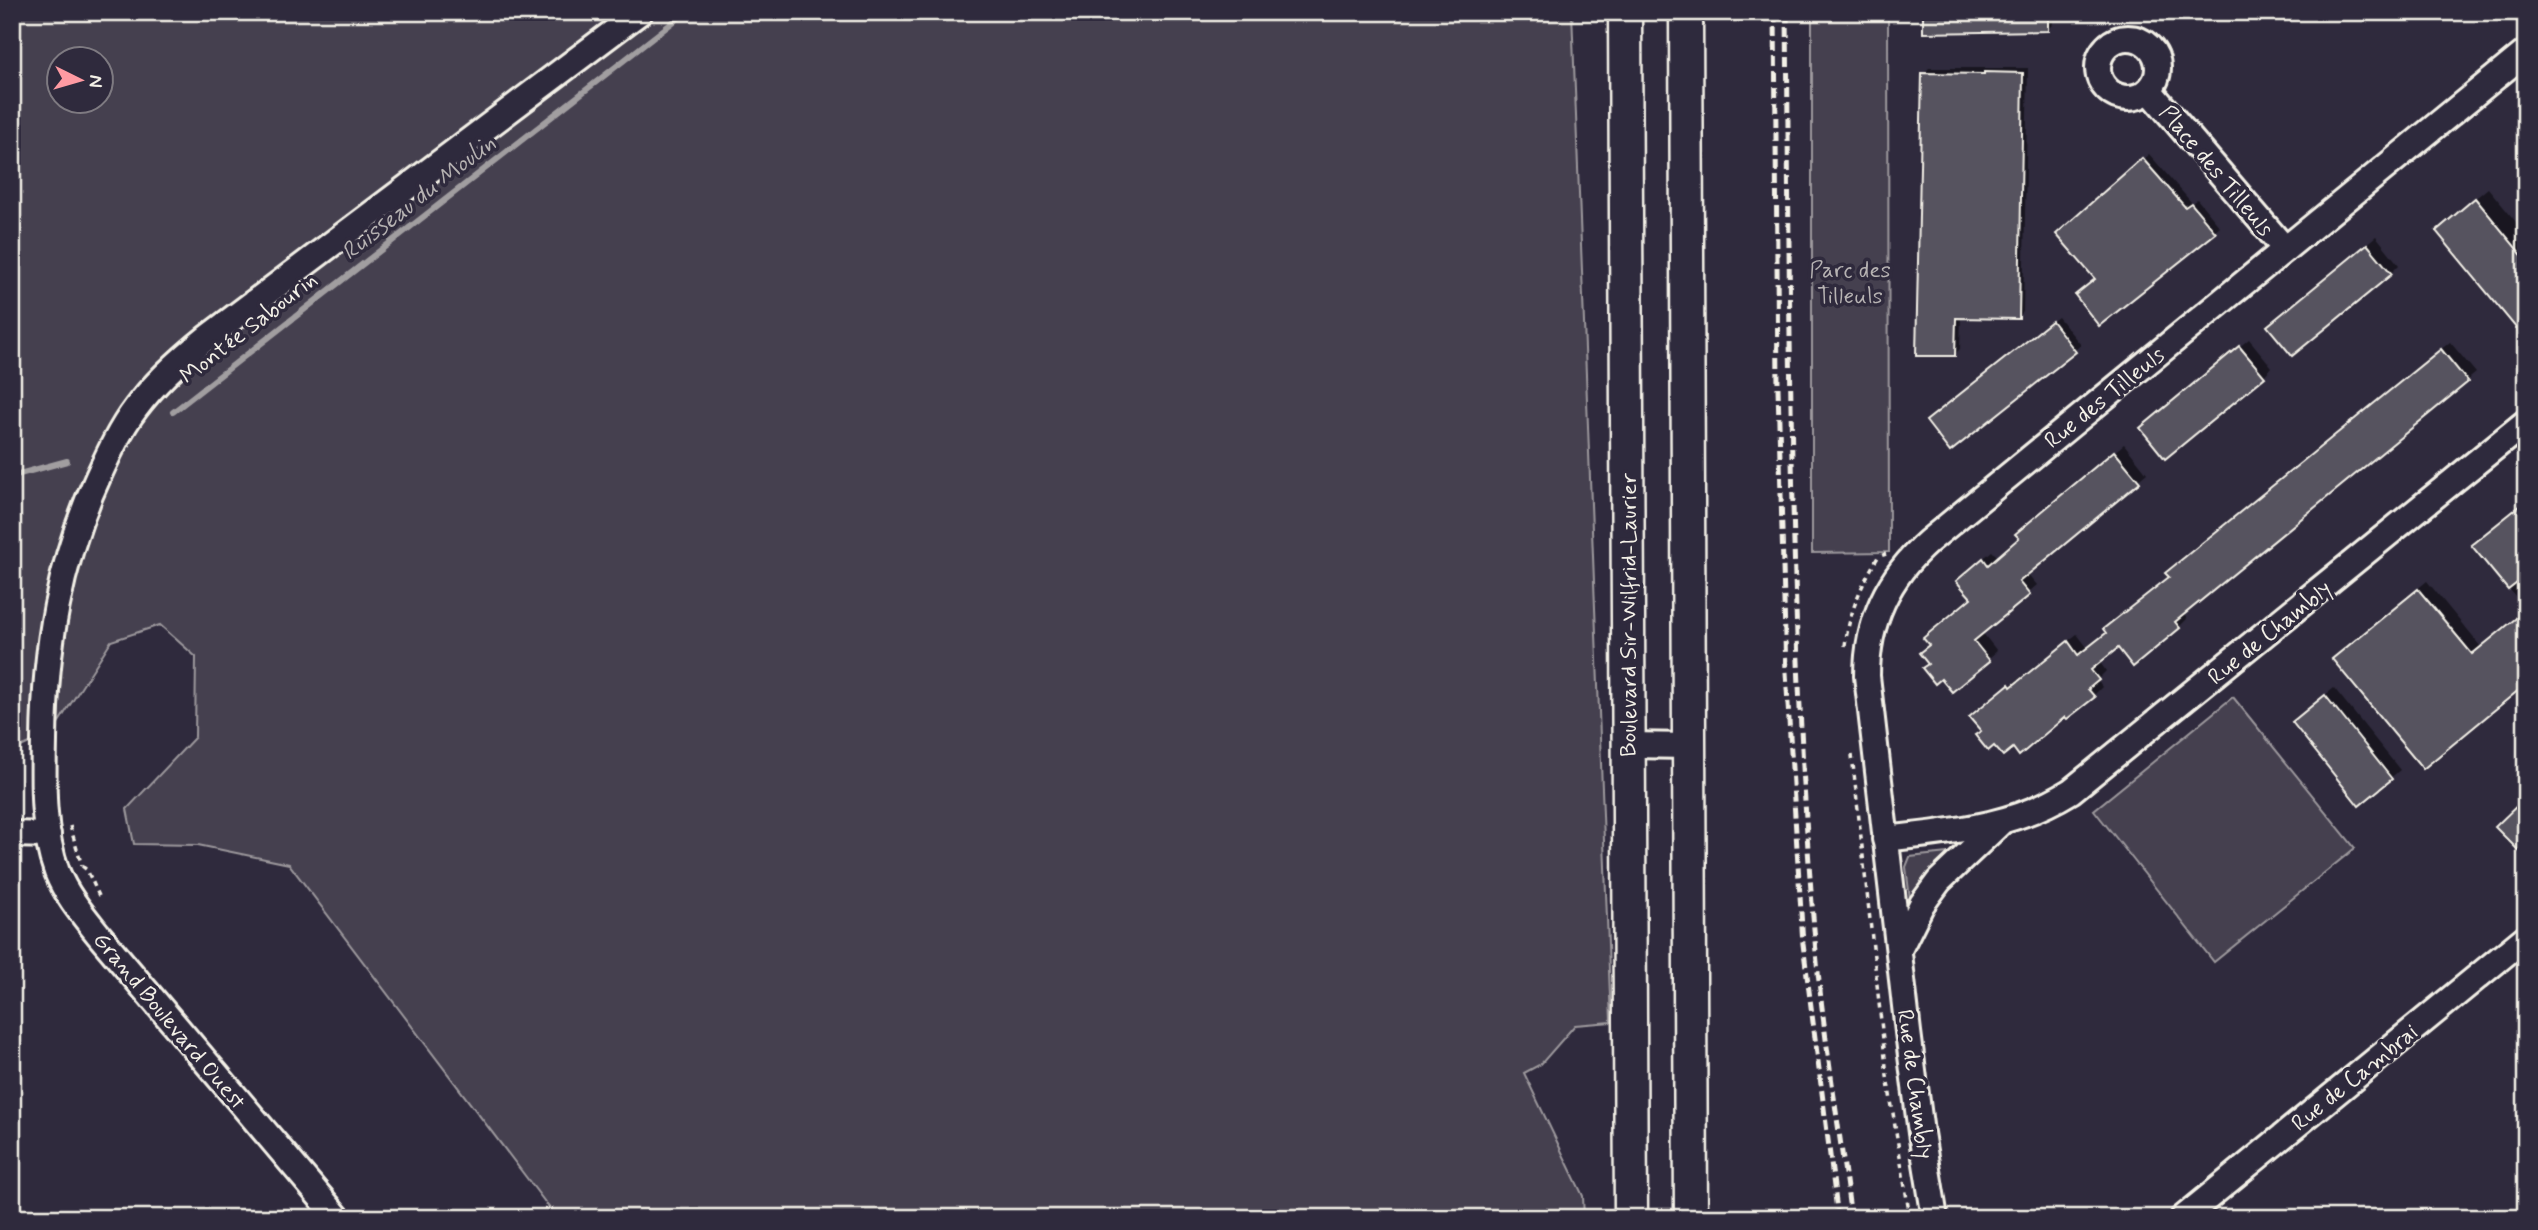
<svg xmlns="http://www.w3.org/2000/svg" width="2538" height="1230" font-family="Mynerve,sans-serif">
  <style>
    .green { fill: #454050; stroke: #9c989c; stroke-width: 2; fill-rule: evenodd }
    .shadow { fill: #0007 }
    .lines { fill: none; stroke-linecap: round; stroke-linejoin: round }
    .stream { stroke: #a19ea0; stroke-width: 6 }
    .building { fill: #56525f; stroke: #f4f1e8; stroke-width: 2 }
    .minor-casing { stroke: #f4f1e8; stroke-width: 30 }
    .major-casing { stroke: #f4f1e8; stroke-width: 37 }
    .path { stroke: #f4f1e8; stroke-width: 3.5; stroke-dasharray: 5 5; stroke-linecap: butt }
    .minor { stroke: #2f2a3d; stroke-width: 24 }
    .major { stroke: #2f2a3d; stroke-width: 32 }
    .rail { stroke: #f4f1e8; stroke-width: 5; stroke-dasharray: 10 5; stroke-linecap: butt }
    .labels { text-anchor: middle; stroke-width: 7; stroke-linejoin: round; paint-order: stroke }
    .street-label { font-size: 23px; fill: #f4f1e8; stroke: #2f2a3d }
    .park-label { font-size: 23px; fill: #b7b3b3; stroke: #2f2a3d }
    .water-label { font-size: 24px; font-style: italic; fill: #b6b2b2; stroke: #2f2a3d }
  </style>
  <rect width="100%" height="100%" fill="#2f2a3d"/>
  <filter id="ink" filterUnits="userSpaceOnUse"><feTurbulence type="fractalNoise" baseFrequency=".0143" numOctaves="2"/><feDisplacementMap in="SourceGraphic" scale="14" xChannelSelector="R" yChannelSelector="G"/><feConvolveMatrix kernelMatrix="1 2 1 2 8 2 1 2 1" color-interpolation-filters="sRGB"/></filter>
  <g filter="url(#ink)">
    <!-- green -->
    <g class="green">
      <path d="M 12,12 L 1572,12 L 1611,1022 L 1575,1025 L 1541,1064 L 1524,1073 L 1583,1196 L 1584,1218 L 557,1218 L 289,864 L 198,845 L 134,844 L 127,809 L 195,737 L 196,657 L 160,625 L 111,641 L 52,733 L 12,751 ZM 60,60 L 102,60 L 102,102 L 60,102 Z"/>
      <path d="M 1812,12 L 1888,12 L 1889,552 L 1812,553 Z"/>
      <path d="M 2233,697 L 2355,848 L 2214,962 L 2094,810 Z"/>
      <path d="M 1957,852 L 1912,901 L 1910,899 L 1906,867 L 1910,857 Z"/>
    </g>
    <!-- shadow -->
    <g class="shadow">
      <path d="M 1924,12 L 2053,12 L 2053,24 L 2048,29 Z"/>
      <path d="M 1929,68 L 2028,68 L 2023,312 L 2018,317 L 1961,317 L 1960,349 L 1955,354 L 1923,74 Z"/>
      <path d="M 2149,154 L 2192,203 L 2197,199 L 2220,227 L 2214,232 L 2097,278 L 2064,229 Z"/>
      <path d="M 2488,188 L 2526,234 L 2526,337 L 2450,219 Z"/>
      <path d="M 2376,236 L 2399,265 L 2391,273 L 2278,317 Z"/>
      <path d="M 2058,317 L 2081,345 L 1950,450 L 1934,416 Z"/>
      <path d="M 2249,339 L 2272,367 L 2264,376 L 2151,419 Z"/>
      <path d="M 2450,342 L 2476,373 L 2183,613 L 2187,619 L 2179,627 L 2118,645 L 2099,661 L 2106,671 L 2097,680 L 2102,687 L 2094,695 L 2067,717 L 2066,715 L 2013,745 L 1983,730 L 1980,709 L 2077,634 L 2087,647 L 2107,632 L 2114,621 L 2170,576 L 2167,573 L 2176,564 Z"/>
      <path d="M 2124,444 L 2147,473 L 2027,573 L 2037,585 L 1982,632 L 1997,651 L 1953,690 L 1930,663 L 1972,598 L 1967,572 L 1992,551 L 1998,557 L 2021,538 L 2026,525 Z"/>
      <path d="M 2526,501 L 2526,609 L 2473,546 Z"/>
      <path d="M 2427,581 L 2481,647 L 2526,610 L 2526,682 L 2343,650 Z"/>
      <path d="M 2334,688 L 2400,770 L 2359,804 L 2302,714 Z"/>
    </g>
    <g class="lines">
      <!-- stream -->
      <g class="stream">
        <path d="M 173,412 L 686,12"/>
        <path d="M 12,476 L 67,461"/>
      </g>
    </g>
    <!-- building -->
    <g class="building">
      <path d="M 1923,12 L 2048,12 L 2048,31 L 1923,33 Z"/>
      <path d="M 1984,72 L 2023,73 L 2019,319 L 1956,318 L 1955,356 L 1916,356 L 1922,73 L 1984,74 Z"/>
      <path d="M 2142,158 L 2185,207 L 2191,203 L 2216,233 L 2099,326 L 2075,295 L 2095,279 L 2056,234 Z"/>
      <path d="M 2475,198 L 2526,260 L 2526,340 L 2436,231 Z"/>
      <path d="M 2367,244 L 2392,274 L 2292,356 L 2267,326 Z"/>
      <path d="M 2052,321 L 2076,352 L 1950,452 L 1926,421 Z"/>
      <path d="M 2239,346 L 2265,377 L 2165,459 L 2140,428 Z"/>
      <path d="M 2441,349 L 2468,382 L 2175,622 L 2180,628 L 2133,667 L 2118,648 L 2091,670 L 2099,680 L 2088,689 L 2095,697 L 2067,719 L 2065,717 L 2019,756 L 2013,748 L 2003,756 L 1994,746 L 1988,751 L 1975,735 L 1981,731 L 1969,717 L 2009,684 L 2011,687 L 2068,641 L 2078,655 L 2106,633 L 2103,629 L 2169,577 L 2165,573 Z"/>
      <path d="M 2114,451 L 2140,482 L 2019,582 L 2030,595 L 1974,641 L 1990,661 L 1952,692 L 1941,679 L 1935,684 L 1922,668 L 1928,664 L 1919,653 L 1929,645 L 1923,638 L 1971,598 L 1956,581 L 1983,558 L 1988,565 L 2019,538 L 2015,534 Z"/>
      <path d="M 2526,501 L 2526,576 L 2508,590 L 2471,545 Z"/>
      <path d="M 2418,589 L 2472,654 L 2526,610 L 2526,684 L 2423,769 L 2332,659 Z"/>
      <path d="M 2325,695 L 2392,779 L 2359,806 L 2292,722 Z"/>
      <path d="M 2526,797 L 2526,858 L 2495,827 Z"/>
    </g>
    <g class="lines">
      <defs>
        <g id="minor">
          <circle cx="2128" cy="68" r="30"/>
          <path d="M 2149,90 L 2285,249"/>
          <path d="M 1629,745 L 1689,746"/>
          <path d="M 12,834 L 48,835"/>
          <path d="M 1885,839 C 1953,831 2011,828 2071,791 L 2526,422"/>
          <path d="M 1899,950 L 1922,904 L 1939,881 L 1999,824"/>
          <path d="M 338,1218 L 98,934 C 83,915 66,895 57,872 C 42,832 43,783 44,741 C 45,649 59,562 98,477 C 109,453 120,429 136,408 C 156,381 182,358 208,337 L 640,12"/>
          <path d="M 1935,1218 L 1921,1133 L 1908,1032 L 1867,676 C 1867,622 1888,577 1929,541 L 2526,52"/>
          <path d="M 2183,1218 L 2526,937"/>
        </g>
        <g id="major">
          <path d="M 1625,12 L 1631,1218"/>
          <path d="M 1686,12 L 1691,1218"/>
        </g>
      </defs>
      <!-- minor casing -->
      <use href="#minor" class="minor-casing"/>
      <!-- major casing -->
      <use href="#major" class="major-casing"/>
      <!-- path -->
      <g class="path">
        <path d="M 1845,646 C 1849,613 1861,585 1878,557 L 1886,554"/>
        <path d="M 1852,755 L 1887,1076 L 1910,1218"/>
        <path d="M 70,826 L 82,866"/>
        <path d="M 82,866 L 87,870 L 100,898"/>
        <path d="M 360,1211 L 365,1218"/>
      </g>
      <!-- minor -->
      <use href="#minor" class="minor"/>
      <!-- major -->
      <use href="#major" class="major"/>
      <!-- rail -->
      <g class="rail">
        <path d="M 1775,12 L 1778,388 L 1786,672 L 1803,944 L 1838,1218"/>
        <path d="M 1787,12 C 1790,322 1789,632 1815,941 C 1823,1033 1839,1126 1851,1218"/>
      </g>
    </g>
  </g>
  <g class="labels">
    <!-- street labels -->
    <g class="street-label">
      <text transform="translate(2217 170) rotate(50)" y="8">Place des Tilleuls</text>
      <text transform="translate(248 327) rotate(-38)" y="8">Montée Sabourin</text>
      <text transform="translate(2104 397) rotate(-39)" y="8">Rue des Tilleuls</text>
      <text transform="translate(1628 615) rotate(-90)" y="8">Boulevard Sir-Wilfrid-Laurier</text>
      <text transform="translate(2269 632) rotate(-39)" y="8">Rue de Chambly</text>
      <text transform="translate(170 1020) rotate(50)" y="8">Grand Boulevard Ouest</text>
      <text transform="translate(2354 1077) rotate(-39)" y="8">Rue de Cambrai</text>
      <text transform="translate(1916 1084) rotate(82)" y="8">Rue de Chambly</text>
    </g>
    <!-- park labels -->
    <g class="park-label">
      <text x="1850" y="277">Parc des<tspan x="1850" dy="26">Tilleuls</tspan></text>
    </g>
    <!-- water labels -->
    <g class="water-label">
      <text transform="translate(418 197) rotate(-38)" y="8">Ruisseau du Moulin</text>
    </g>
  </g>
  <!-- margin -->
  <rect width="2538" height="1230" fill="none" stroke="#2f2a3d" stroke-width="42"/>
  <rect x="21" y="21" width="2496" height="1188" fill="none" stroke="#f4f1e8" stroke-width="2.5" filter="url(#ink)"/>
  <!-- north arrow -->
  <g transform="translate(80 80) rotate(95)"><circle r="33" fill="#2f2a3d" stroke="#7e7a81" stroke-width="2"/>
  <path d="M0-5L12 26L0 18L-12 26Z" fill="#ff9aa2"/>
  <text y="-10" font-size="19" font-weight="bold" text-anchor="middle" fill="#f4f1e8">N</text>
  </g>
</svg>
